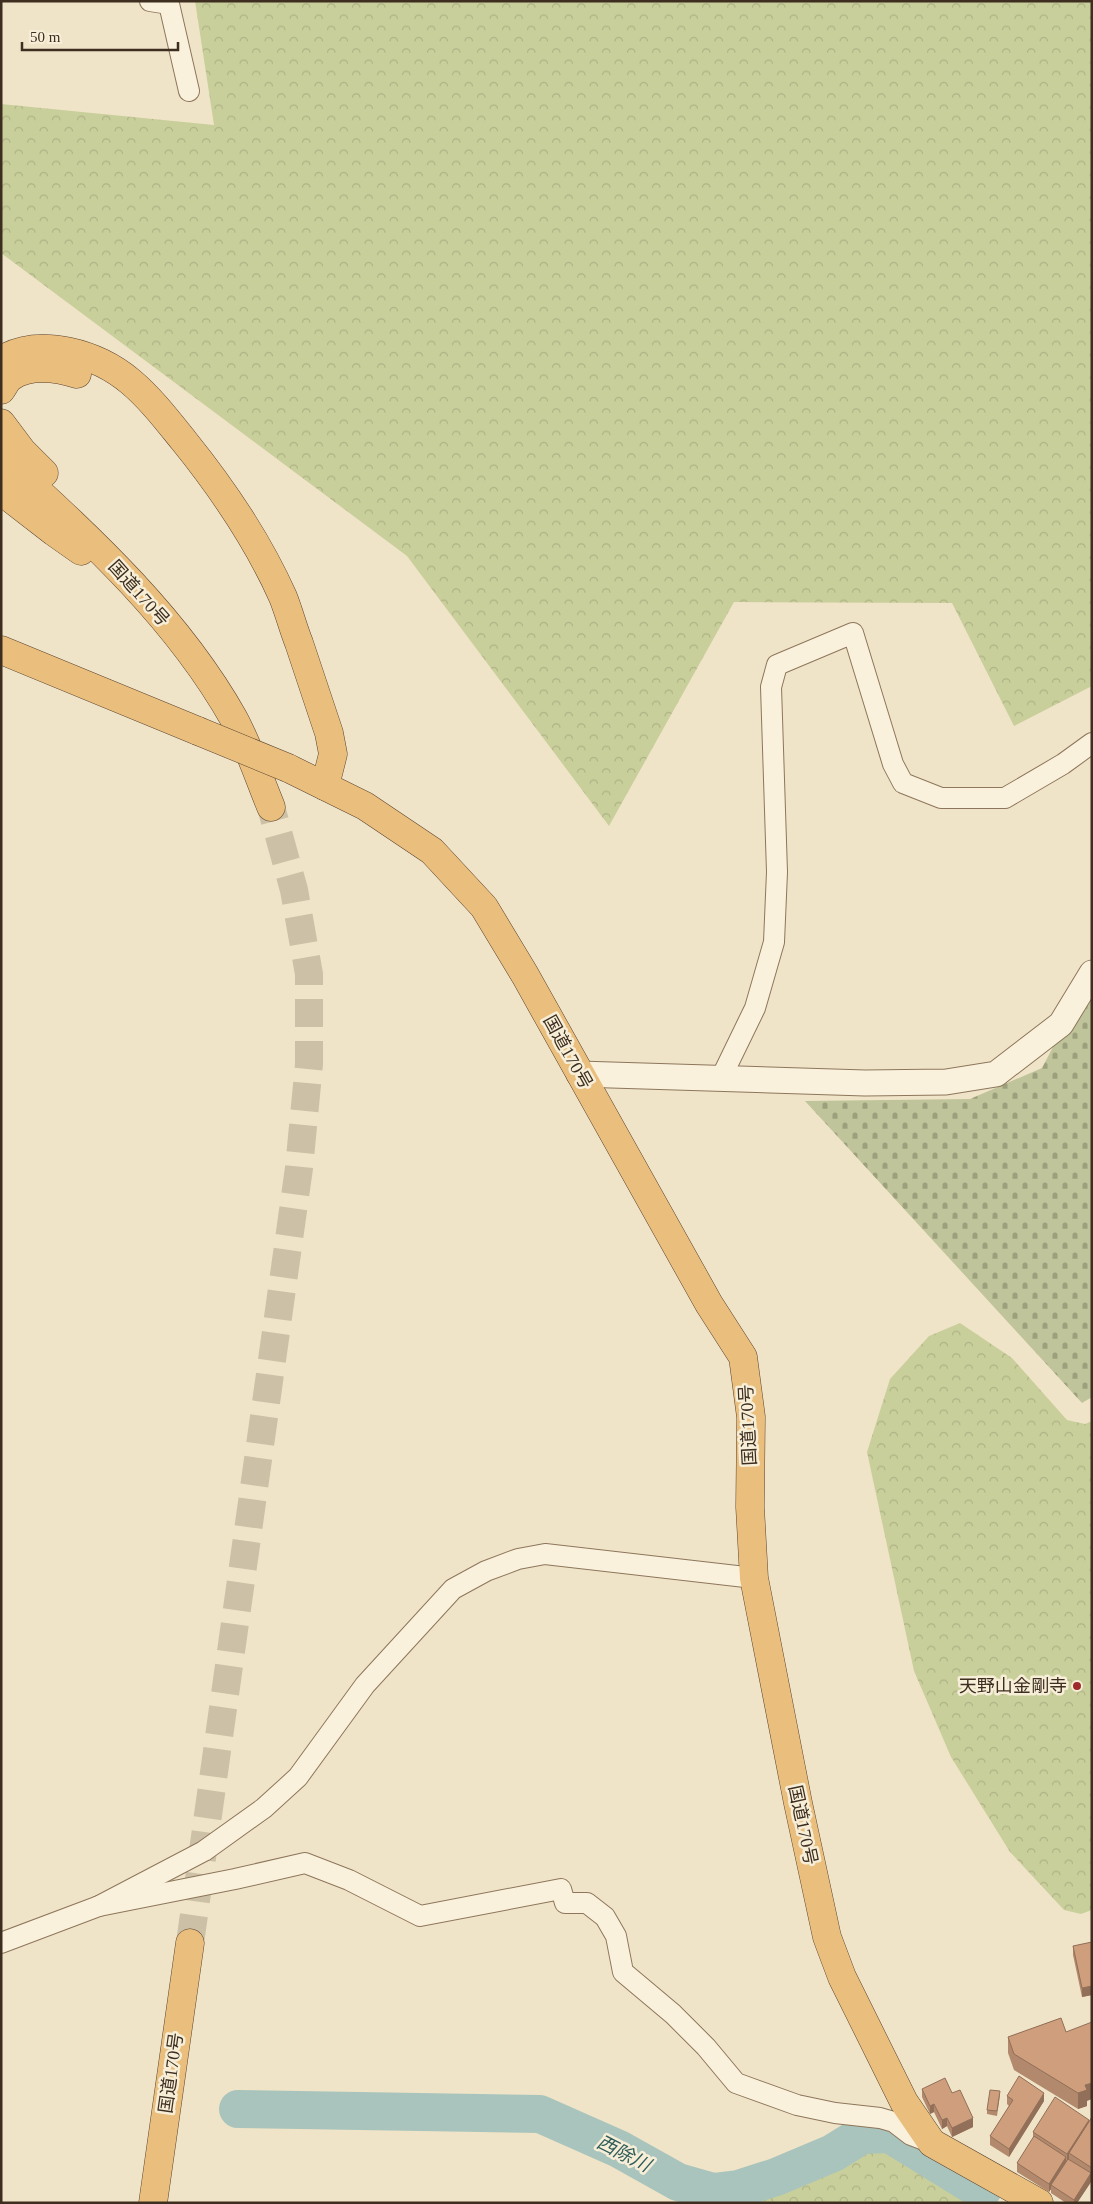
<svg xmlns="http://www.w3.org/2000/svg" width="1093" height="2204" font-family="'Times New Roman','Noto Sans JP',serif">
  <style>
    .forest { fill: url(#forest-crowns) }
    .cemetery { fill: url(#cemetery-stones) }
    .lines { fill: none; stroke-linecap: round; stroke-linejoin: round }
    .river { stroke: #a9c4bc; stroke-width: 38 }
    .trunk-tunnel { stroke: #ccc0a6; stroke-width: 28; stroke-dasharray: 28 14; stroke-linecap: butt }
    .minor-casing { stroke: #8d765c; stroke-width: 22 }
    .tertiary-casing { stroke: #8d765c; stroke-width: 27 }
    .trunk-casing { stroke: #5b4430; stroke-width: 29 }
    .minor { stroke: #faf1dc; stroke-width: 20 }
    .tertiary { stroke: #faf1dc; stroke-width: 25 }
    .trunk { stroke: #eabe7c; stroke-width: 28 }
    .trunk-bridge-casing { stroke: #5b4430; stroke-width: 29; stroke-linecap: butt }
    .trunk-bridge { stroke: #eabe7c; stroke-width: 28 }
    .wall { fill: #b2896c }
    .shaded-wall { fill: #916f58 }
    .building { fill: #cf9f7d; stroke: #916f58 }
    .poi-dot { fill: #9e2a2b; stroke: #f7eed8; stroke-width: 2 }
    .labels { text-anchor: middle; stroke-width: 5; stroke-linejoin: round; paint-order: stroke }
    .street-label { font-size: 18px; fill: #3d2e20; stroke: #f7eed8 }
    .poi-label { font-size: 18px; fill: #3d2e20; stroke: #f7eed8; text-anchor: end }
    .water-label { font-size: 19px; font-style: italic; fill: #2f5d5a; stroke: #f7eed8 }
  </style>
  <defs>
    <pattern id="forest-crowns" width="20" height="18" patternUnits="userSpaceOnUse" patternTransform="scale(1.25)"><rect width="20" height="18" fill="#c9cf9b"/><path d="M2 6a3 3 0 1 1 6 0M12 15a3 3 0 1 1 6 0" fill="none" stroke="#aeb285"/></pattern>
    <pattern id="cemetery-stones" width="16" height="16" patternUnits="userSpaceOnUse" patternTransform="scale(1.25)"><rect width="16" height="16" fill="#bfc49a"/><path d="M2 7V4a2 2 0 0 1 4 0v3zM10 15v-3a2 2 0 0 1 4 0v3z" fill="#9ca07d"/></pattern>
  </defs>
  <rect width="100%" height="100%" fill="#f0e4c8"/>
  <!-- forest -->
  <g class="forest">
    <path d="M 195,1 L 1092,1 L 1092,686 L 1014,726 L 952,603 L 734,602 L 609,826 L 407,556 L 1,253 L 1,104 L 214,125 Z"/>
    <path d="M 960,1323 L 1012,1358 L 1067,1420 L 1085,1424 L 1092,1421 L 1092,1910 L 1081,1914 L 1064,1910 L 1010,1852 L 951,1757 L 914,1671 L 867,1452 L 890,1379 L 929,1336 Z"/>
    <path d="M 872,2124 L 907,2136 L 968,2178 L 975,2201 L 974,2203 L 709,2203 Z"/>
  </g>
  <!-- cemetery -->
  <path class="cemetery" d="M 1092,973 L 1092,1397 L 1082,1403 L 805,1101 L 970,1099 L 1042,1068 Z"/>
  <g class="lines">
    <!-- river -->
    <path class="river" d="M 238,2109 L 540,2114 L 619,2149 L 678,2182 L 713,2192 L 738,2189 L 776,2177 L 833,2153 L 862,2135 L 890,2134 L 982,2191"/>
    <!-- trunk-tunnel -->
    <path class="trunk-tunnel" d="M 190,1943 L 299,1168 L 309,1064 L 309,974 L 294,890 L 271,807"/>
    <defs>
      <g id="minor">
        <path d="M 150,1 L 169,4 L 189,91"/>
        <path d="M 721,1078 L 755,1008 L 774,942 L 777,872 L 771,687 L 777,665 L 853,633 L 893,764 L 903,783 L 941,798 L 1005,798 L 1063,764 L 1092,743"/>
        <path d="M 99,1906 L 235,1879 L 305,1863 L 349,1880 L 420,1916 L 561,1889 L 565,1903 L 587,1903 L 605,1917 L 616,1936 L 623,1972 L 673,2014 L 706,2047 L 736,2083 L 797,2105 L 835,2113 L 880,2118 L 894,2122 L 911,2135 L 932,2143"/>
        <path d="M 1,1943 L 99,1906 L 204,1851 L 264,1808 L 298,1777 L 365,1685 L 453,1589 L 486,1571 L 518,1559 L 545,1554 L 754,1578"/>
      </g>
      <path id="tertiary" d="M 579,1074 L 865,1083 L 946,1082 L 996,1074 L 1061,1024 L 1092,973"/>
      <g id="trunk">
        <path d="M 1,360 C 40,336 98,354 131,382 C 151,399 167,420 184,441 C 222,488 258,541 283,597 C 289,612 293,628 299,643 C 309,673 319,703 329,733 L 333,754 L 325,786"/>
        <path d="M 1,390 C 4,386 7,379 11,377 C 29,364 57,368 77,374"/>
        <path d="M 1,423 L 22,451 L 44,473"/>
        <path d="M 1,457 C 87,536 176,616 234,719 C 249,747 259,778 271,807"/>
        <path d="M 1,491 L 54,532 L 81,551"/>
        <path d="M 1,650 L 198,731"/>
        <path d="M 288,768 L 365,806 L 432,851 L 484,907 L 525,975 L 709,1304 L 743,1357 L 751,1417 L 750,1507 L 754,1578 L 798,1803 L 827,1937 L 842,1977 L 904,2102 L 932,2143 L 1039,2203"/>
        <path d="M 153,2203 L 190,1943"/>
      </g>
    </defs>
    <!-- minor casing -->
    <use href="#minor" class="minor-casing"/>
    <!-- tertiary casing -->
    <use href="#tertiary" class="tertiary-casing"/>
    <!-- trunk casing -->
    <use href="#trunk" class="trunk-casing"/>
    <!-- minor -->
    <use href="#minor" class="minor"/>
    <!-- tertiary -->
    <use href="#tertiary" class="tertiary"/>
    <!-- trunk -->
    <use href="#trunk" class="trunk"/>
    <defs>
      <path id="trunk-bridge" d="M 198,731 L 288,768"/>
    </defs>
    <!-- trunk-bridge casing -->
    <use href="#trunk-bridge" class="trunk-bridge-casing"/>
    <!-- trunk-bridge -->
    <use href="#trunk-bridge" class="trunk-bridge"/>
  </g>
  <!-- wall -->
  <g class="wall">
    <path d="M 1092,1942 L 1092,1995 L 1082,1997 L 1073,1955 L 1073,1946 Z"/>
    <path d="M 1061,2018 L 1087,2101 L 1087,2106 L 1078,2109 L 1014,2070 L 1008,2053 L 1008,2037 Z"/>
    <path d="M 922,2089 L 952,2093 L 973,2127 L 952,2137 L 947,2126 L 942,2129 L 934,2112 L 930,2114 L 922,2097 Z"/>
    <path d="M 1000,2095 L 997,2116 L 987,2114 L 987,2110 Z"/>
    <path d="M 1007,2096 L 1044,2101 L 1009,2157 L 990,2145 L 990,2136 L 1009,2106 L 1007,2104 Z"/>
    <path d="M 1092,2117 L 1092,2181 L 1091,2180 L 1091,2182 L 1077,2203 L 1066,2203 L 1051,2193 L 1051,2189 L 1049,2192 L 1017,2172 L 1017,2163 L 1033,2139 L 1033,2132 L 1089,2122 Z"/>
  </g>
  <!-- shaded-wall -->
  <g class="shaded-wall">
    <path d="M 1092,1986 L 1092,1995 L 1082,1997 L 1082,1988 Z"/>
    <path d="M 1092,2083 L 1092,2099 L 1087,2101 L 1087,2106 L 1078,2109 L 1078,2093 L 1085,2085 Z"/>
    <path d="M 1044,2093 L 1044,2101 L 1009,2157 L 1009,2149 Z"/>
    <path d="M 934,2104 L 934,2112 L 930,2114 L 930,2106 Z"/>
    <path d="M 947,2118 L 947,2126 L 942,2129 L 942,2120 Z"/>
    <path d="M 973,2118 L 973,2127 L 952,2137 L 952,2128 Z"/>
    <path d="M 1089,2120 L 1089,2128 L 1069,2153 L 1069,2160 L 1067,2163 L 1067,2154 Z"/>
    <path d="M 1066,2157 L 1066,2165 L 1051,2185 L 1051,2189 L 1049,2192 L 1049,2184 Z"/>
    <path d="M 1091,2173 L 1091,2182 L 1077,2203 L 1074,2203 L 1074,2200 Z"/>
  </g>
  <!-- building -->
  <g class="building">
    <path d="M 1092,1942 L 1092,1986 L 1082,1988 L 1073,1946 Z"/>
    <path d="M 1061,2018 L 1066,2032 L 1092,2022 L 1092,2083 L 1085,2085 L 1087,2090 L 1078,2093 L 1014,2054 L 1008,2037 Z"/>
    <path d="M 1019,2076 L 1044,2093 L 1009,2149 L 990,2136 L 1013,2100 L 1007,2096 Z"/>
    <path d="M 945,2078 L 952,2093 L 960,2090 L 973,2118 L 952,2128 L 947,2118 L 942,2120 L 934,2104 L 930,2106 L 922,2089 Z"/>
    <path d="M 990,2090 L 1000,2091 L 997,2111 L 987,2110 Z"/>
    <path d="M 1055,2097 L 1089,2120 L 1067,2154 L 1033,2132 Z"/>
    <path d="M 1092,2117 L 1092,2168 L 1069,2153 Z"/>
    <path d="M 1034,2136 L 1066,2157 L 1049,2184 L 1017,2163 Z"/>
    <path d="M 1068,2159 L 1091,2173 L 1074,2200 L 1051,2185 Z"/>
  </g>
  <!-- markers -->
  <circle class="poi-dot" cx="1077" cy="1686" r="5"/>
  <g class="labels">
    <!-- street labels -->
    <g class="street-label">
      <text transform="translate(139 593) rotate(48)" y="6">国道170号</text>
      <text transform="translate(568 1052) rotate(61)" y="6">国道170号</text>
      <text transform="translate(748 1425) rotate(-93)" y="6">国道170号</text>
      <text transform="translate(803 1825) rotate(78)" y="6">国道170号</text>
      <text transform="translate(171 2073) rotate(-82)" y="6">国道170号</text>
    </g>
    <!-- poi labels -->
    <g class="poi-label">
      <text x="1067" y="1692">天野山金剛寺</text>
    </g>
    <!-- water labels -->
    <g class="water-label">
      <text transform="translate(624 2153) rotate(27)" y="7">西除川</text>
    </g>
  </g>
  <!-- border -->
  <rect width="1093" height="2204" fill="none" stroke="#3d2e20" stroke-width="5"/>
  <!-- scale -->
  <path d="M22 42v8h156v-8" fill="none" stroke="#3d2e20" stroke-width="2.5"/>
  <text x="30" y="42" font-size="15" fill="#3d2e20" stroke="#f7eed8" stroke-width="4" paint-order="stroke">50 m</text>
</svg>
